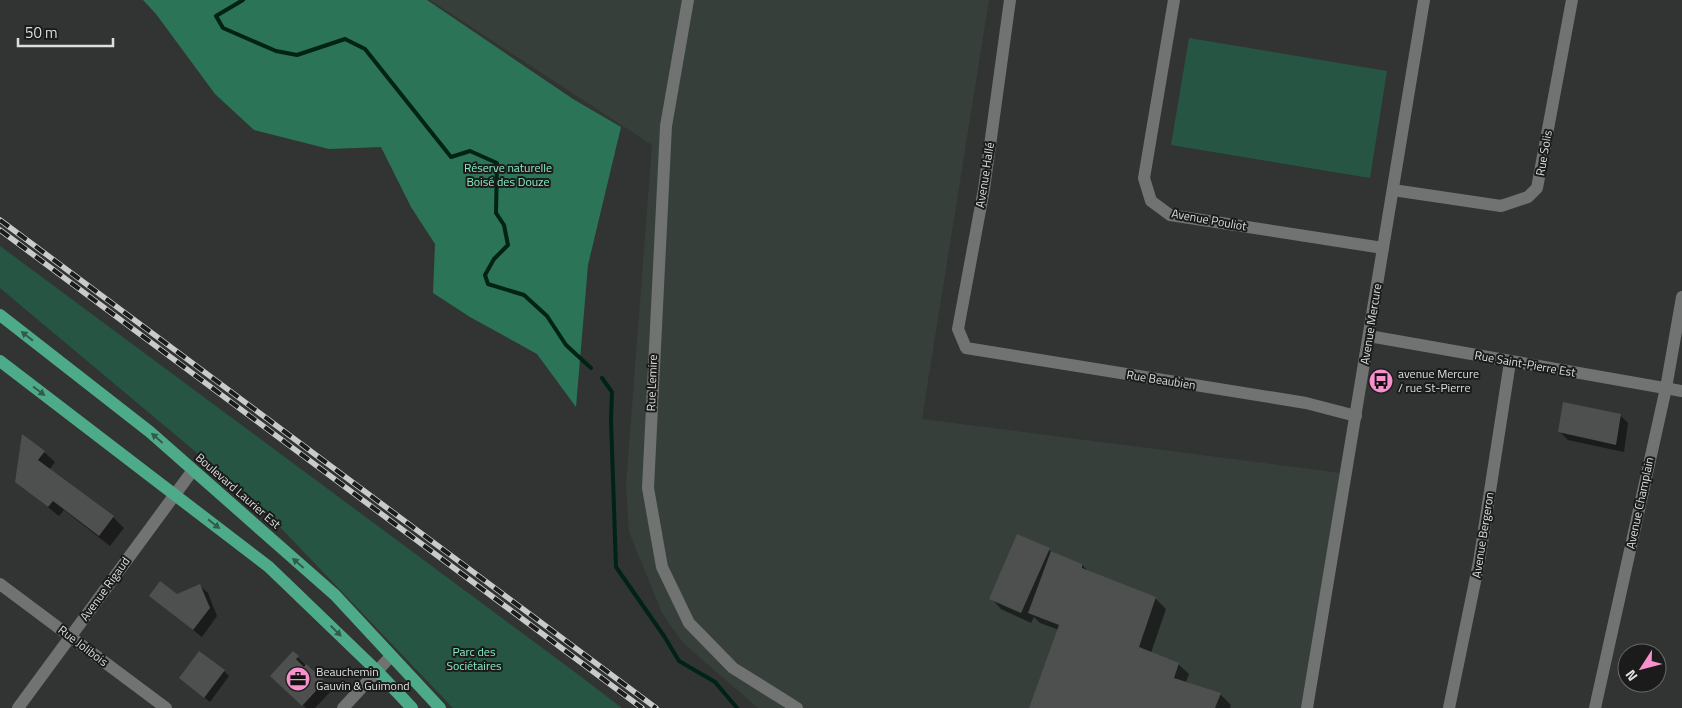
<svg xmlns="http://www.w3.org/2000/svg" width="1682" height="708" font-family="'Titillium Web',sans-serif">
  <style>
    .built { fill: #363f3a }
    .green { fill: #265643 }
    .forest { fill: #2b7458 }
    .shadow { fill: #0007 }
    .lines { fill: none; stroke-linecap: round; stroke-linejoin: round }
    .stream { stroke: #002316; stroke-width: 4 }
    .building { fill: #4d504f }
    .street { stroke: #707371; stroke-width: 12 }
    .primary { stroke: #4eab8a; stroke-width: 12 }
    .rail-casing { stroke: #c8cbc9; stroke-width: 5.5 }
    .rail { stroke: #1a1b1a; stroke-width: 4; stroke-dasharray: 11; stroke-linecap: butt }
    .oneway { fill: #315c4c }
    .labels { text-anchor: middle; stroke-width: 4; stroke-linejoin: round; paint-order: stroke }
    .street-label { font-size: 12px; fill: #dddfde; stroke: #1a1b1a }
    .park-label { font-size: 12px; fill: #86eec2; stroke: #1a1b1a }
    .poi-label { font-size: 12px; fill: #dddfde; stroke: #1a1b1a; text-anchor: start }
  </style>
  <rect width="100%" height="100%" fill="#313432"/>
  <!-- built -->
  <path class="built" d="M 430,0 L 989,0 L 922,419 L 1342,473 L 1304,708 L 758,708 L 683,643 L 662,613 L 629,532 L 626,485 L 652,145 Z"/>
  <!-- green -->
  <g class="green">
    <path d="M 1189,38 L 1387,71 L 1370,178 L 1171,145 Z"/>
    <path d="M 0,246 L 572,670 L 622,708 L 453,708 L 258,504 L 0,288 Z"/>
  </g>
  <!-- forest -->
  <path class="forest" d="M 143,0 L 427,0 L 573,99 L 621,127 L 588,265 L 576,407 L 537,354 L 470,317 L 433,293 L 435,244 L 411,207 L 381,147 L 329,149 L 254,130 L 215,94 L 156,14 Z"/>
  <!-- shadow -->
  <g class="shadow">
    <path d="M 1620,415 L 1628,423 L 1624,452 L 1568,440 L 1560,432 Z"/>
    <path d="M 44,452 L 55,462 L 49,470 L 113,517 L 124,528 L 110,546 L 64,510 L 59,516 L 16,482 Z"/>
    <path d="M 1018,536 L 1082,565 L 1089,572 L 1155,598 L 1166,609 L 1151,653 L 1178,664 L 1189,674 L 1186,682 L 1220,694 L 1231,705 L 1230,708 L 1030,708 L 1059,630 L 1040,623 L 1034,617 L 1031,623 L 1001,609 L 991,598 Z"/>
    <path d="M 200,586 L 208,593 L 217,616 L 202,637 L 150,596 L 177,595 Z"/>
    <path d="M 293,653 L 332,690 L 315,708 L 306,708 L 280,684 Z"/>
    <path d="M 224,671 L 229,676 L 210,702 L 180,678 Z"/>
  </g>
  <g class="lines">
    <!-- stream -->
    <g class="stream">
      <path d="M 243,0 L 216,16 L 223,28 L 276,51 L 297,55 L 345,39 L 365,49 L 451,157 L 470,151 L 497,163 L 496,213 L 504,225 L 508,245 L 494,259 L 485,275 L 488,284 L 524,295 L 547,316 L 566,345 L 591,368"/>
      <path d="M 602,378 L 612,392 L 611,420 L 616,567 L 664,636 L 679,661 L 715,682 L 737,708"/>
    </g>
  </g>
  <!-- building -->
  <g class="building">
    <path d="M 1563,402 L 1621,414 L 1616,445 L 1558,432 Z"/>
    <path d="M 22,434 L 45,451 L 38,460 L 114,516 L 99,536 L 53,501 L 48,507 L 15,482 Z"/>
    <path d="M 1017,534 L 1050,548 L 1021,613 L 989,599 Z"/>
    <path d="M 1051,551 L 1082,564 L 1082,568 L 1156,597 L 1139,647 L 1179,663 L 1174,678 L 1221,693 L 1215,708 L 1029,708 L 1059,625 L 1028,613 Z"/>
    <path d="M 160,581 L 177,594 L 200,584 L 210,608 L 193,630 L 149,596 Z"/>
    <path d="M 199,651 L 225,670 L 204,698 L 179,678 Z"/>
    <path d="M 293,651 L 299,656 L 296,659 L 304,667 L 306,664 L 325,681 L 302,706 L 270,676 Z"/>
  </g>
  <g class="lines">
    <!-- street -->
    <g class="street">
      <path d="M 688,0 L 666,126 L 648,488 L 662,567 L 689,623 L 733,668 L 797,708"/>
      <path d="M 1010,0 L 984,189 L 958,329 L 966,348 L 1306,403 L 1356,416"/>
      <path d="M 1174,0 L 1144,178 L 1151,201 L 1170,215 L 1383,248"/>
      <path d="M 1393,190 L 1501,206 L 1528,197 L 1537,188 L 1572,0"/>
      <path d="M 1369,336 L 1682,391"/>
      <path d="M 0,584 L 166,708"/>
      <path d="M 18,708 L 193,470"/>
      <path d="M 343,708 L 391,656"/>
      <path d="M 1307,708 L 1424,0"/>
      <path d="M 1449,708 L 1479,562 L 1510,362"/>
      <path d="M 1595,708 L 1666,388 L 1682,297"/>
    </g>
    <!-- primary -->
    <g class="primary">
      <path d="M 0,315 L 150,432 L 335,595 L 440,708"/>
      <path d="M 0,361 L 269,567 L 376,670 L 412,708"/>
    </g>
    <defs>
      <g id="rail">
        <path d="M 0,220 L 656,708"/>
        <path d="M 0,230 L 642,708"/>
      </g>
    </defs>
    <!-- rail casing -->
    <use href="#rail" class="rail-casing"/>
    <!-- rail -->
    <use href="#rail" class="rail"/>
  </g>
  <!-- one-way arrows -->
  <defs><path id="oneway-solid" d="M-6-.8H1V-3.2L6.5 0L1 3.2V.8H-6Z" transform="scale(1.25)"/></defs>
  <g class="oneway">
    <use href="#oneway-solid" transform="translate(27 336) rotate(-142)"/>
    <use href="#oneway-solid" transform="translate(39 391) rotate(37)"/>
    <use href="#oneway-solid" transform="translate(157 438) rotate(-139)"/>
    <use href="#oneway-solid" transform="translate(214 524) rotate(38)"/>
    <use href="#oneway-solid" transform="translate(298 563) rotate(-139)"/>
    <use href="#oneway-solid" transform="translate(336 631) rotate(44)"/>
  </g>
  <!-- icons -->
  <defs>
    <symbol id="bus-disc" viewBox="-11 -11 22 22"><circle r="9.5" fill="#f790cd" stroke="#1a1b1a"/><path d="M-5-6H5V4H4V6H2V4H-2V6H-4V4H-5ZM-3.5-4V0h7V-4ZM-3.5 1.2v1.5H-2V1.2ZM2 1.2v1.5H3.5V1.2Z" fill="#111"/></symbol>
    <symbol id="office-disc" viewBox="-11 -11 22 22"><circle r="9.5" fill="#f790cd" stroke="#1a1b1a"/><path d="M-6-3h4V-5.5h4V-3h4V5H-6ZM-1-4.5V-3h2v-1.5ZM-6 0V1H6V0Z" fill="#111"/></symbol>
  </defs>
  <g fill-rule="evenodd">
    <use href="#bus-disc" x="1367" y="367" width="28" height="28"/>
    <use href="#office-disc" x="284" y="665" width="28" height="28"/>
  </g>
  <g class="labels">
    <!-- street labels -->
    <g class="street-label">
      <text transform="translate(1544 153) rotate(-80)" y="4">Rue Solis</text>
      <text transform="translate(985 175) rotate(-81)" y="4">Avenue Hallé</text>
      <text transform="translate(1209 220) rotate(10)" y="4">Avenue Pouliot</text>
      <text transform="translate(1371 324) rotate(-81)" y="4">Avenue Mercure</text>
      <text transform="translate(1525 364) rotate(10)" y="4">Rue Saint-Pierre Est</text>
      <text transform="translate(1161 380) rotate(9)" y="4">Rue Beaubien</text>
      <text transform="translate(652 383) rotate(-88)" y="4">Rue Lemire</text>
      <text transform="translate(238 491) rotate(41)" y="4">Boulevard Laurier Est</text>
      <text transform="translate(1640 503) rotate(-78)" y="4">Avenue Champlain</text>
      <text transform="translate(1483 535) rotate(-81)" y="4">Avenue Bergeron</text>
      <text transform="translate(105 589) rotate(-54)" y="4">Avenue Rigaud</text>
      <text transform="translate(83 646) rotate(37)" y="4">Rue Jolibois</text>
    </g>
    <!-- park labels -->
    <g class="park-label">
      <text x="508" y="172">Réserve naturelle<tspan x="508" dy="14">Boisé des Douze</tspan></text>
      <text x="474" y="656">Parc des<tspan x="474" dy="14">Sociétaires</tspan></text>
    </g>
    <!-- poi labels -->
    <g class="poi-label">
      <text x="1398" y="378">avenue Mercure<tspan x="1398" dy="14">/ rue St-Pierre</tspan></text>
      <text x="316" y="676">Beauchemin<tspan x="316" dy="14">Gauvin &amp; Guimond</tspan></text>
    </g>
  </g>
  <!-- north arrow -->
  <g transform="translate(1642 668) rotate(234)"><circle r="24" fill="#1a1b1a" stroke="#686968"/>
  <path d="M0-4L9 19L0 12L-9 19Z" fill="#f790cd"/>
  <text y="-8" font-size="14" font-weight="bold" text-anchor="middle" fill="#dddfde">N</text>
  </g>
  <!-- scale -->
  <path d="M18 38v8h95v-8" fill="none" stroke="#dddfde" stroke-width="2.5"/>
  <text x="25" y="38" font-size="15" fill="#dddfde" stroke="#1a1b1a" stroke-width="4" paint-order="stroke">50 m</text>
</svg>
